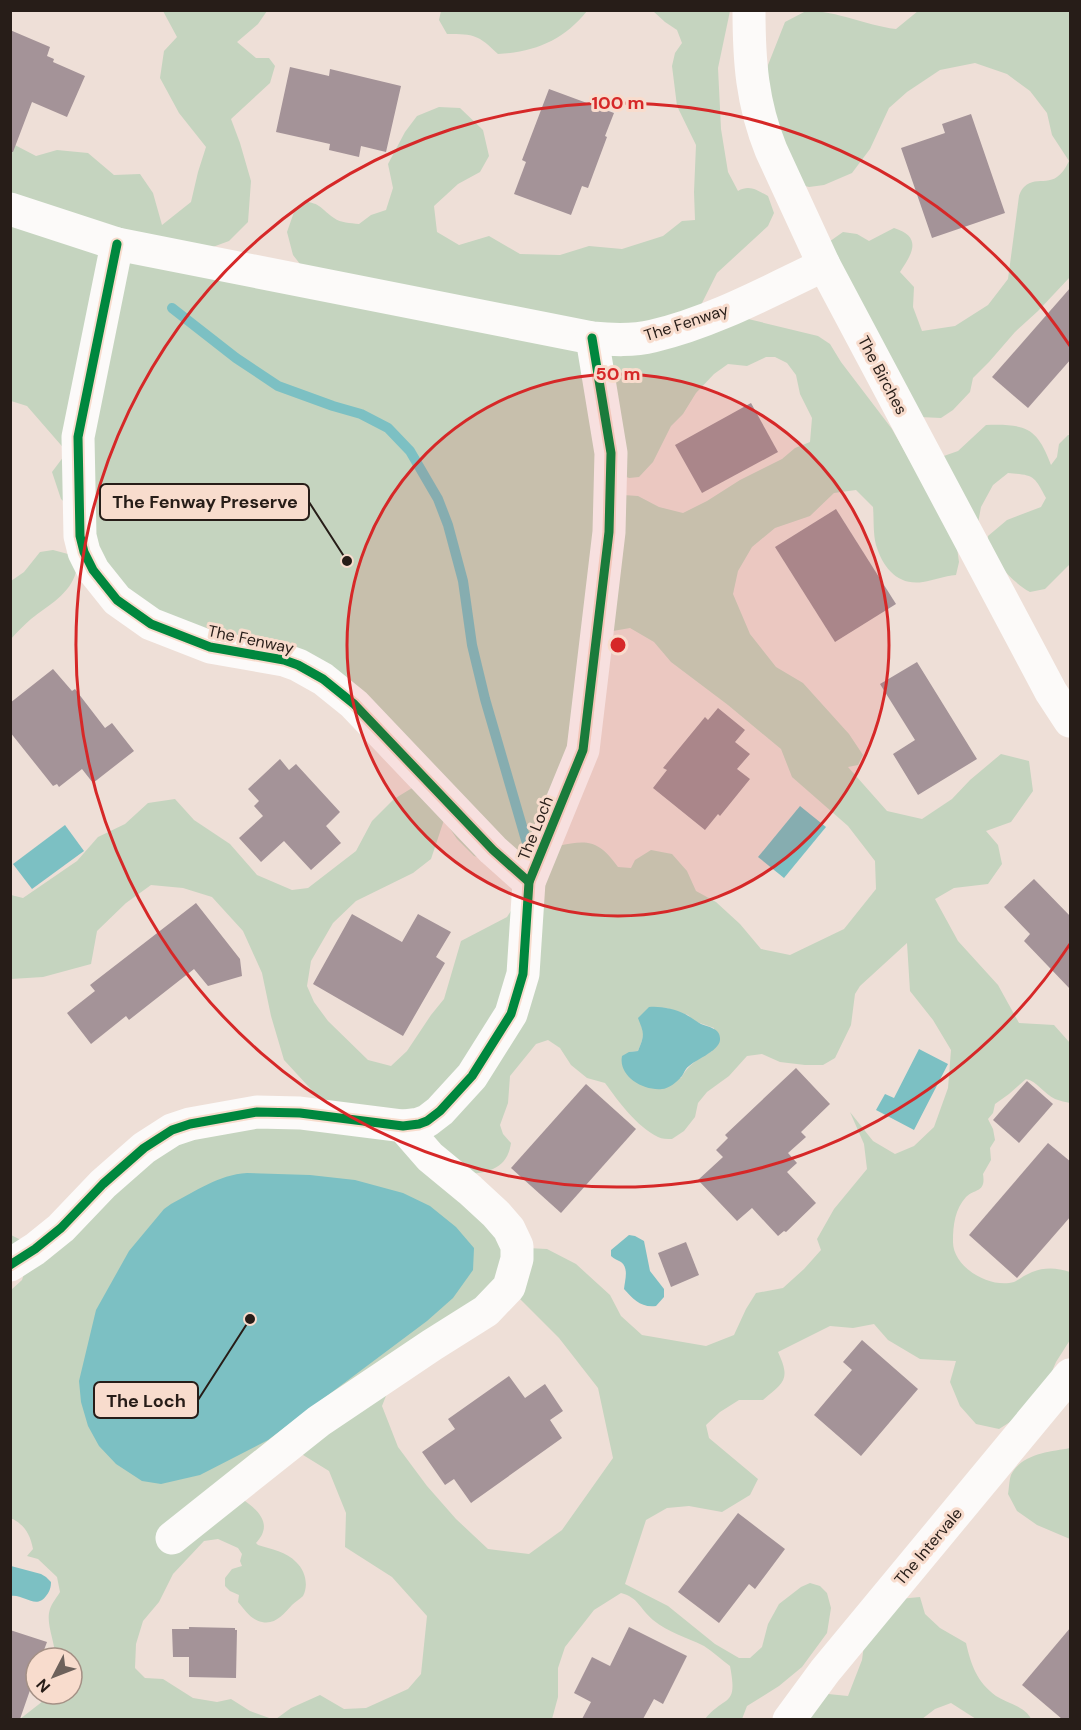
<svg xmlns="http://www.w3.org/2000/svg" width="1081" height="1730" font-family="'DM Sans',sans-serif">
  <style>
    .green { fill: #c5d4bf; fill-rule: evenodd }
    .water { fill: #7cc0c3 }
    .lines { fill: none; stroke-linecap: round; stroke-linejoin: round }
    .stream { stroke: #7cc0c3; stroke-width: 10 }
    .building { fill: #a49398 }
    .minor { stroke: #fcfaf9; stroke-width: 33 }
    .cycleway-casing { stroke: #f8dccd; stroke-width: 13 }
    .cycleway { stroke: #00873e; stroke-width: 9 }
    .ring { fill: none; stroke: #d62828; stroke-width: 3 }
    .labels { text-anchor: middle; stroke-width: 6; stroke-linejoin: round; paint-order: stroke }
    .street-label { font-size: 16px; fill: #271d18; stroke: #f8dccd }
    .centre { fill: #d62828; stroke: #f8dccd; stroke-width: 3 }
    .ring-label { font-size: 18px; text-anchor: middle; font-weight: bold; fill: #d62828; stroke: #f8dccd; stroke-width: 6; stroke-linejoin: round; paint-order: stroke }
    .leader { fill: none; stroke: #271d18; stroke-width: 2 }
    .callout-dot { fill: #271d18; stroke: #f8dccd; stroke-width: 2 }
    .callout { fill: #f8dccd; stroke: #271d18; stroke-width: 2 }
    .callout-label { font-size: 18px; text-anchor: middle; font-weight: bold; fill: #271d18 }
  </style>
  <rect width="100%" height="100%" fill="#eedfd7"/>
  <!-- green -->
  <g class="green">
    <path d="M 163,11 L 267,11 L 258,24 L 237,42 L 256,58 L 269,58 L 275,66 L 270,83 L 231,119 L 240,143 L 251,181 L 248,222 L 229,241 L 210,248 L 314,282 L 293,255 L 287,232 L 294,212 L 304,202 C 320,202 322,210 334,218 C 341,223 350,223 359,224 L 371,215 L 386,210 L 393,188 L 388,164 L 405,132 L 417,116 L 439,107 L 460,108 L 483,130 L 489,156 L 480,172 L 458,184 L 434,206 L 437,232 L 459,245 L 489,236 L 520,254 L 560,255 L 589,246 L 622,249 L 663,236 L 682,221 L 695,220 L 694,192 L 696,145 L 677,106 L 672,66 L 675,53 L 682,43 L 677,30 L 665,22 L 653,11 L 730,11 L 718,68 L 721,129 L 728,172 L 738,191 C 750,184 758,191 768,196 L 774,213 L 768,226 L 717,273 L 701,305 L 744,318 L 818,336 L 830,344 L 841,362 L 892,429 L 909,459 L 941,457 L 958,451 L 986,425 C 1026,424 1037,427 1051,465 L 1057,457 L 1059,444 L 1068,435 L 1070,435 L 1070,564 L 1045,589 L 1030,592 C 1012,582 999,565 987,548 L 988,536 L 1007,520 L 1041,507 L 1046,498 C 1034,475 1034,475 1008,473 L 993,485 L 981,507 L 978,523 L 955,533 L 959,562 L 956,575 C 944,576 934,580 923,582 C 898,586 883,568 876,545 C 873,534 874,519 873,507 L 856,490 L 834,493 L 810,516 L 775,528 L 752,547 L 738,571 L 733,594 L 750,634 L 776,667 L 803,683 L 849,734 L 863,755 L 858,765 L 848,767 L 887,811 L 922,819 L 952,799 L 970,780 L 1001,754 L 1029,761 L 1033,791 L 1011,822 L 986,831 L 998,845 L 1002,864 L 988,884 L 954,888 L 935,899 L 958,941 L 998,985 L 1019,1023 L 1054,1025 L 1070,1043 L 1070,1103 C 1066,1102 1060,1101 1055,1099 C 1044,1094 1037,1081 1026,1079 L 1009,1094 L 995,1104 L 993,1113 L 988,1119 L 993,1129 L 995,1140 L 990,1148 L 991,1160 L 983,1174 C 986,1193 975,1188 966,1197 C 955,1209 953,1225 953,1241 C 952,1267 990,1289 1014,1282 C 1018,1280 1022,1277 1026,1275 C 1040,1267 1055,1267 1070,1272 L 1070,1340 L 1056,1362 L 1045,1388 L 1021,1415 L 999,1429 L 976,1424 L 960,1406 L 950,1382 L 956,1361 L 920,1359 L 888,1340 L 874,1324 L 853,1328 L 830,1326 L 778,1352 C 791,1380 784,1382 763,1400 L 739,1400 L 720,1412 L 706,1425 L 709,1438 L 758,1479 L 750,1495 L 722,1512 L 689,1506 L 667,1508 L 646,1520 L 625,1584 L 668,1606 L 715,1644 L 739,1658 L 750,1658 L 762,1647 L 768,1624 L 779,1604 L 801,1587 L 810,1583 L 820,1586 L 827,1593 L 831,1608 L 827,1633 L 802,1667 L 779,1686 L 747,1706 L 742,1719 L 705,1719 C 726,1694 738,1708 730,1666 C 722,1660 713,1652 704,1646 C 686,1637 669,1633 653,1620 C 639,1608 639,1598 621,1593 L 594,1610 L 565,1647 L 558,1668 L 558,1697 L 552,1719 L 276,1719 L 291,1708 L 320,1695 L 344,1709 L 366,1708 L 408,1689 L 421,1674 L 427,1616 L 392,1577 L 345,1547 L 346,1513 L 329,1471 L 295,1450 L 241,1498 C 258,1510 274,1524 256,1543 L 258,1545 C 271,1549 287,1552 296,1562 C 305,1570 309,1585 303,1596 C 300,1599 295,1602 292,1605 C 284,1614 275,1625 262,1622 C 251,1620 245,1610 238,1602 L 239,1595 L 230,1591 L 225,1586 L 225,1578 L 232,1569 L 242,1566 L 240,1561 L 242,1554 L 238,1548 L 218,1539 L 204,1541 L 173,1574 L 159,1602 L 143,1621 L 136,1644 L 135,1668 L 145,1678 L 163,1679 L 193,1698 L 217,1702 L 231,1699 L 250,1711 L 272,1719 L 20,1719 L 52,1694 L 72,1694 L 72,1658 L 55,1658 C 56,1643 45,1624 50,1609 C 52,1603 57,1597 60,1592 L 57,1577 L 38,1559 L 27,1556 L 33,1549 C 30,1534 25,1526 13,1519 L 11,1519 L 11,1290 L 22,1280 L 31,1252 L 11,1265 L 11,1235 L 33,1246 L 158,1139 L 320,1099 L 284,1060 L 271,1016 L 262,973 L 243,931 L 212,897 L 183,888 L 151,885 L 126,903 L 97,931 L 91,964 L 43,977 L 11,979 L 11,895 L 23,898 L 77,861 L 98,837 L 125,824 L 148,803 L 175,799 L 194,820 L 230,844 L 257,875 L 292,890 L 308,888 L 356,851 L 372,821 L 394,799 L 417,785 L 378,753 L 358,731 L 354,704 L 210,647 L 76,572 C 70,594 49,605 31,619 C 24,625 17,632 11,639 L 11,581 L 24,572 L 40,552 L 53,550 L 68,554 L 80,517 L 61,499 L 52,472 L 67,452 L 27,406 L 11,401 L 11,143 L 36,156 L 57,150 L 88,153 L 114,175 L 140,174 L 153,193 L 162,225 L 191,202 L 198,172 L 206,147 L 179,113 L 160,78 L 164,51 L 177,37 ZM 766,357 L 775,357 L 787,363 L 796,375 L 800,394 L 812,418 L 810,442 L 795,448 L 782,459 L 740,480 L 707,501 L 683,513 L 659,507 L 638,496 L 623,495 L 617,473 L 629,478 L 639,477 L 653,462 L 671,426 L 683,414 L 696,393 L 714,374 L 728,364 L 747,366 ZM 630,628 L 654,642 L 671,662 L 728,705 L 781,749 L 792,777 L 848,826 L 875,861 L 876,889 L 844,929 L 790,955 L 761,949 L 740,924 L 716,902 L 696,891 L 687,871 L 672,854 L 651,850 L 635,860 L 631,868 L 618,867 C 599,841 589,839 558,846 L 613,631 ZM 444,820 L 457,839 L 474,856 L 514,868 L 529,882 L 507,917 L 461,941 L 444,999 L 431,1015 L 407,1051 L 391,1066 L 368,1060 L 328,1021 L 314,1002 L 307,986 L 311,961 L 333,923 L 356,901 L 413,873 L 431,859 ZM 907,943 L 910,991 L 933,1020 L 951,1050 L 948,1088 L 934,1127 L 914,1146 L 895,1154 L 873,1141 L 850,1112 L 864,1144 L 867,1169 L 834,1209 L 817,1239 L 821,1250 L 804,1269 L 783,1288 L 756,1293 L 746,1309 L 734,1335 L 706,1346 L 642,1335 L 621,1316 L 610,1295 L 576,1264 L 547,1249 L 527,1248 L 465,1175 C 488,1172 507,1170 511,1143 L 503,1134 L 500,1125 L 508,1103 L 510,1076 L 536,1044 L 548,1040 L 560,1048 L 571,1065 L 587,1078 L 605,1083 C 619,1102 636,1126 658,1137 C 662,1139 667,1139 672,1139 L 684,1131 L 695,1117 L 698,1103 L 707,1092 L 729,1076 L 747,1056 L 762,1054 L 780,1062 L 805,1065 L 823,1065 L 835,1058 L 851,1025 L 855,994 L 860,986 ZM 653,1007 L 666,1008 L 688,1015 L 694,1021 L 714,1028 L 712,1051 C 699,1058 688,1065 681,1078 L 629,1052 L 638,1051 C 641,1043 646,1034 641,1026 ZM 509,1288 L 559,1338 L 598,1388 L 613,1458 L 562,1530 L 529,1554 L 488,1549 L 456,1519 L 427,1486 L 398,1447 L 382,1406 L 397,1368 Z"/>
    <path d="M 441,11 L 441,10 L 587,11 C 564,40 535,52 498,54 C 478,35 475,34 447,34 L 439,20 Z"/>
    <path d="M 806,11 C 840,11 863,25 896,29 L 918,11 L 1070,11 L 1070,277 L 1038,311 L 1015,332 L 989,362 L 973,378 L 970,392 L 953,410 L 941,418 L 920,417 L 826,244 L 843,232 L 857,234 L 869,241 L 894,228 C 923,237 912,254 900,272 L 914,287 L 913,307 L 922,331 L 955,326 L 988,305 L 1008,279 L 1019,196 C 1020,193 1021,190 1024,187 C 1038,173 1054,193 1069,161 L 1052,135 L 1047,113 L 1030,91 L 1007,74 L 975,63 L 940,70 L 907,92 L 889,108 L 870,149 L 852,173 L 824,185 L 809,187 L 798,184 L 764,121 L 768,65 L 785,22 Z"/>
    <path d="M 1070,1448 L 1070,1539 L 1037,1525 L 1017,1511 L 1008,1494 C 1009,1489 1009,1481 1011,1475 C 1022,1453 1050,1452 1070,1448 Z"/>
    <path d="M 920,1597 L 925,1614 L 940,1628 L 966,1643 C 971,1665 977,1682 996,1696 C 1007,1703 1026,1707 1031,1719 L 976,1719 L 951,1703 L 935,1709 L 922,1719 L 806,1720 L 828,1694 L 848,1696 L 862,1660 L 865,1637 L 899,1599 Z"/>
  </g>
  <!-- water -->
  <g class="water">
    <path d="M 800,806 L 826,827 L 784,878 L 758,857 Z"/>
    <path d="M 65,825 L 84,851 L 32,889 L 13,864 Z"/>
    <path d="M 649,1007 C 661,1006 675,1009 685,1014 C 691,1017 695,1021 701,1024 C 708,1027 721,1028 720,1040 C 719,1052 693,1060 686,1069 C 685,1070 682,1077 681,1077 C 677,1082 668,1089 662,1089 C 643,1091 618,1076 622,1056 L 629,1052 L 638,1051 C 645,1034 644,1034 638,1018 Z"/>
    <path d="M 919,1049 L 948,1064 L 914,1130 L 876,1110 L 885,1094 L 894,1098 Z"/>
    <path d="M 247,1173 L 310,1175 L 355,1180 L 403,1193 L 430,1206 L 456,1227 L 474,1248 L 473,1270 L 453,1298 L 427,1321 L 268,1440 L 200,1475 L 161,1484 L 142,1481 L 116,1464 L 99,1446 L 88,1426 L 81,1402 L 79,1381 L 96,1310 L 129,1251 L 164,1209 L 171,1204 C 196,1191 218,1175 247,1173 Z"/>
    <path d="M 629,1235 L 635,1236 L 644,1241 L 650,1271 L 664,1289 L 664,1297 L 656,1306 C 641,1308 633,1299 624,1289 C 625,1280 629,1268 621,1262 C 618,1260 614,1259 611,1256 L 611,1250 Z"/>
    <path d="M 11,1566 L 41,1574 L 46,1577 L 51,1582 C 51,1587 50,1591 46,1596 C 36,1610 24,1594 11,1596 Z"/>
  </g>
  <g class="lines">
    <!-- stream -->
    <path class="stream" d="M 172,308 L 236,358 L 278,386 L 333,406 L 361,414 L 388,428 L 410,451 L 438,499 L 448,525 L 463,581 L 472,645 L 485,699 L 526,840"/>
  </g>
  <!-- building -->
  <g class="building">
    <path d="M 10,30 L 50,47 L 47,56 L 54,59 L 53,62 L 85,76 L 67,117 L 32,102 L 13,152 L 10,152 Z"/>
    <path d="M 290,67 L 329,76 L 330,69 L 401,86 L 386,152 L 361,146 L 359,157 L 329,150 L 330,144 L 276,132 Z"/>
    <path d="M 549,89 L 614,113 L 605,136 L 607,137 L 588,188 L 582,186 L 571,215 L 514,194 L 526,162 L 522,160 Z"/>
    <path d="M 971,114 L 1005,213 L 932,238 L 901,148 L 945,133 L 942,124 Z"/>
    <path d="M 1071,287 L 1071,359 L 1028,408 L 992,377 Z"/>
    <path d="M 751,403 L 778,452 L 702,493 L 675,445 Z"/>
    <path d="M 836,509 L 896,604 L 835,642 L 775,547 Z"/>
    <path d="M 917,662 L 977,759 L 918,795 L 893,754 L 915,740 L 880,684 Z"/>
    <path d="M 53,669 L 72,691 L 75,689 L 105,728 L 112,723 L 134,751 L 93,783 L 82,769 L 59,787 L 57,784 L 53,786 L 10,732 L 10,703 Z"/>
    <path d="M 718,708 L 745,730 L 735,742 L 750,754 L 737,769 L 750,779 L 720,816 L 718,814 L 705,830 L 653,788 L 667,770 L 663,768 L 705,717 L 708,720 Z"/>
    <path d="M 280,759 L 289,770 L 296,764 L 340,812 L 326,826 L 341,843 L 311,870 L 284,841 L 261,862 L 239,838 L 263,816 L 254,806 L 259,801 L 248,789 Z"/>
    <path d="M 1034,879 L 1071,917 L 1071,990 L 1024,941 L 1030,934 L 1004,907 Z"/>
    <path d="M 196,903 L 240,959 L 242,976 L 208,986 L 194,969 L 129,1020 L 126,1016 L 91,1044 L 67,1013 L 95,991 L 90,985 Z"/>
    <path d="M 352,914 L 402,942 L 418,914 L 451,932 L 436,957 L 445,963 L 403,1036 L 313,984 Z"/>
    <path d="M 796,1068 L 830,1104 L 801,1132 L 806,1137 L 788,1153 L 797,1163 L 787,1172 L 816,1203 L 786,1232 L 784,1231 L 778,1236 L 752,1208 L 737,1221 L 698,1180 L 723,1157 L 716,1150 L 728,1138 L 725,1135 Z"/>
    <path d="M 1027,1081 L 1053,1104 L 1019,1143 L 993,1120 Z"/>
    <path d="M 586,1084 L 636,1129 L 561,1213 L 511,1168 Z"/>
    <path d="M 1048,1143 L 1071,1162 L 1071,1216 L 1017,1278 L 969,1235 Z"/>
    <path d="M 686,1242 L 699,1275 L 671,1287 L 658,1253 Z"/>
    <path d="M 862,1340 L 918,1389 L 861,1456 L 814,1415 L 852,1370 L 843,1362 Z"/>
    <path d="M 509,1376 L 525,1398 L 545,1384 L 563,1411 L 550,1420 L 562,1438 L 471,1503 L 454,1479 L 445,1485 L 422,1452 L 455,1429 L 448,1419 Z"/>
    <path d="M 738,1513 L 785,1549 L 755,1589 L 749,1584 L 719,1623 L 678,1592 Z"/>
    <path d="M 189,1627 L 235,1628 L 235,1630 L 237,1630 L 236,1678 L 189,1677 L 189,1657 L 173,1657 L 172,1629 L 189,1629 Z"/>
    <path d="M 629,1627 L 687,1656 L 663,1704 L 654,1699 L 643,1719 L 582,1719 L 591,1702 L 574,1693 L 592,1657 L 610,1666 Z"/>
    <path d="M 1071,1627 L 1071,1719 L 1062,1719 L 1022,1685 Z"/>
    <path d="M 10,1630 L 47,1642 L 41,1658 L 36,1658 L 36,1673 L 20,1719 L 10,1719 Z"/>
  </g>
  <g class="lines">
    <!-- minor -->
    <g class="minor">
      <path d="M 749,10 C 749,61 752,103 771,150 L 824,265 L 1051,692 L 1070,721"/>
      <path d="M 10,209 L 117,244 L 592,338 C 613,340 633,341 653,336 C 713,322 769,291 824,265"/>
      <path d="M 117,244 L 78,437 L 80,536 L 84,552 L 93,570 L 117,600 L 151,624 L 210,647 L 284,660 L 298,665 L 323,679 L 354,704 L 493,850 L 529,882"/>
      <path d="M 10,1265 L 35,1249 L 61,1228 L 103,1184 L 144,1148 L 172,1130 L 190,1124 L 257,1112 L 300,1113 L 403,1126 L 419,1124 L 427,1121 L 440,1111 L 472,1076 L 511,1014 L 523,974 L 529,882 L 583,750 L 609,532 L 611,453 L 592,338"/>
      <path d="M 172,1538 L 319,1421 L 432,1345 L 486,1311 L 509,1287 L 517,1259 L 517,1246 L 509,1229 L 496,1214 L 470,1190 L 430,1157 L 403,1126"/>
      <path d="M 789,1720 L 825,1671 L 1070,1375"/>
    </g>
    <defs>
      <g id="cycleway">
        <path d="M 117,244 L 78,437 L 80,536 L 84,552 L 93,570 L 117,600 L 151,624 L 210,647 L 284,660 L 298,665 L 323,679 L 354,704 L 493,850 L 529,882"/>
        <path d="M 10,1265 L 35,1249 L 61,1228 L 103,1184 L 144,1148 L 172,1130 L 190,1124 L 257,1112 L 300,1113 L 403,1126 L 419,1124 L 427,1121 L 440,1111 L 472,1076 L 511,1014 L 523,974 L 529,882 L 583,750 L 609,532 L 611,453 L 592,338"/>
      </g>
    </defs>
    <!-- cycleway casing -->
    <use href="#cycleway" class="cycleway-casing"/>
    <!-- cycleway -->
    <use href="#cycleway" class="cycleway"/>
  </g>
  <!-- distance rings -->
  <circle cx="618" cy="645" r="271" fill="#d62828" fill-opacity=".12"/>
  <g class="ring">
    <circle cx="618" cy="645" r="271"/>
    <path d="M1070 944A542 542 0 1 1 1070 346"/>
  </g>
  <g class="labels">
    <!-- street labels -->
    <g class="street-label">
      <text transform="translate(686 322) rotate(-18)" y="6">The Fenway</text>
      <text transform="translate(883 375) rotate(62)" y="6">The Birches</text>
      <text transform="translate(251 639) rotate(12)" y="6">The Fenway</text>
      <text transform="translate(535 828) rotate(-68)" y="6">The Loch</text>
      <text transform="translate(928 1546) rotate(-50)" y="6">The Intervale</text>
    </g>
  </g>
  <circle cx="618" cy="645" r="9" class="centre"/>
  <g class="ring-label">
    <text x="618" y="109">100 m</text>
    <text x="618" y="380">50 m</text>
  </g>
  <!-- callouts -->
  <path class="leader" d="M347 561L309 502M250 1319L198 1400"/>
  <g class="callout-dot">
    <circle cx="347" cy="561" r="6"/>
    <circle cx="250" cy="1319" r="6"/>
  </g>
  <g class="callout">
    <rect x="100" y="484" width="209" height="36" rx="6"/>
    <rect x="94" y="1382" width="104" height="36" rx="6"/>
  </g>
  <g class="callout-label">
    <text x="205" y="508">The Fenway Preserve</text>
    <text x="146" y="1407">The Loch</text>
  </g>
  <!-- border -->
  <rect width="1081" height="1730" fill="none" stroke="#271d18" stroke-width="24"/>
  <!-- north arrow -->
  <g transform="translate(54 1676) rotate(228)"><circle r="28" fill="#f8dccd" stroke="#a49085" stroke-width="1.5"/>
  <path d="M0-4.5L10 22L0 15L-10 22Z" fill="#6d615b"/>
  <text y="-9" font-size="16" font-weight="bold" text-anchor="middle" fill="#271d18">N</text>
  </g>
</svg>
